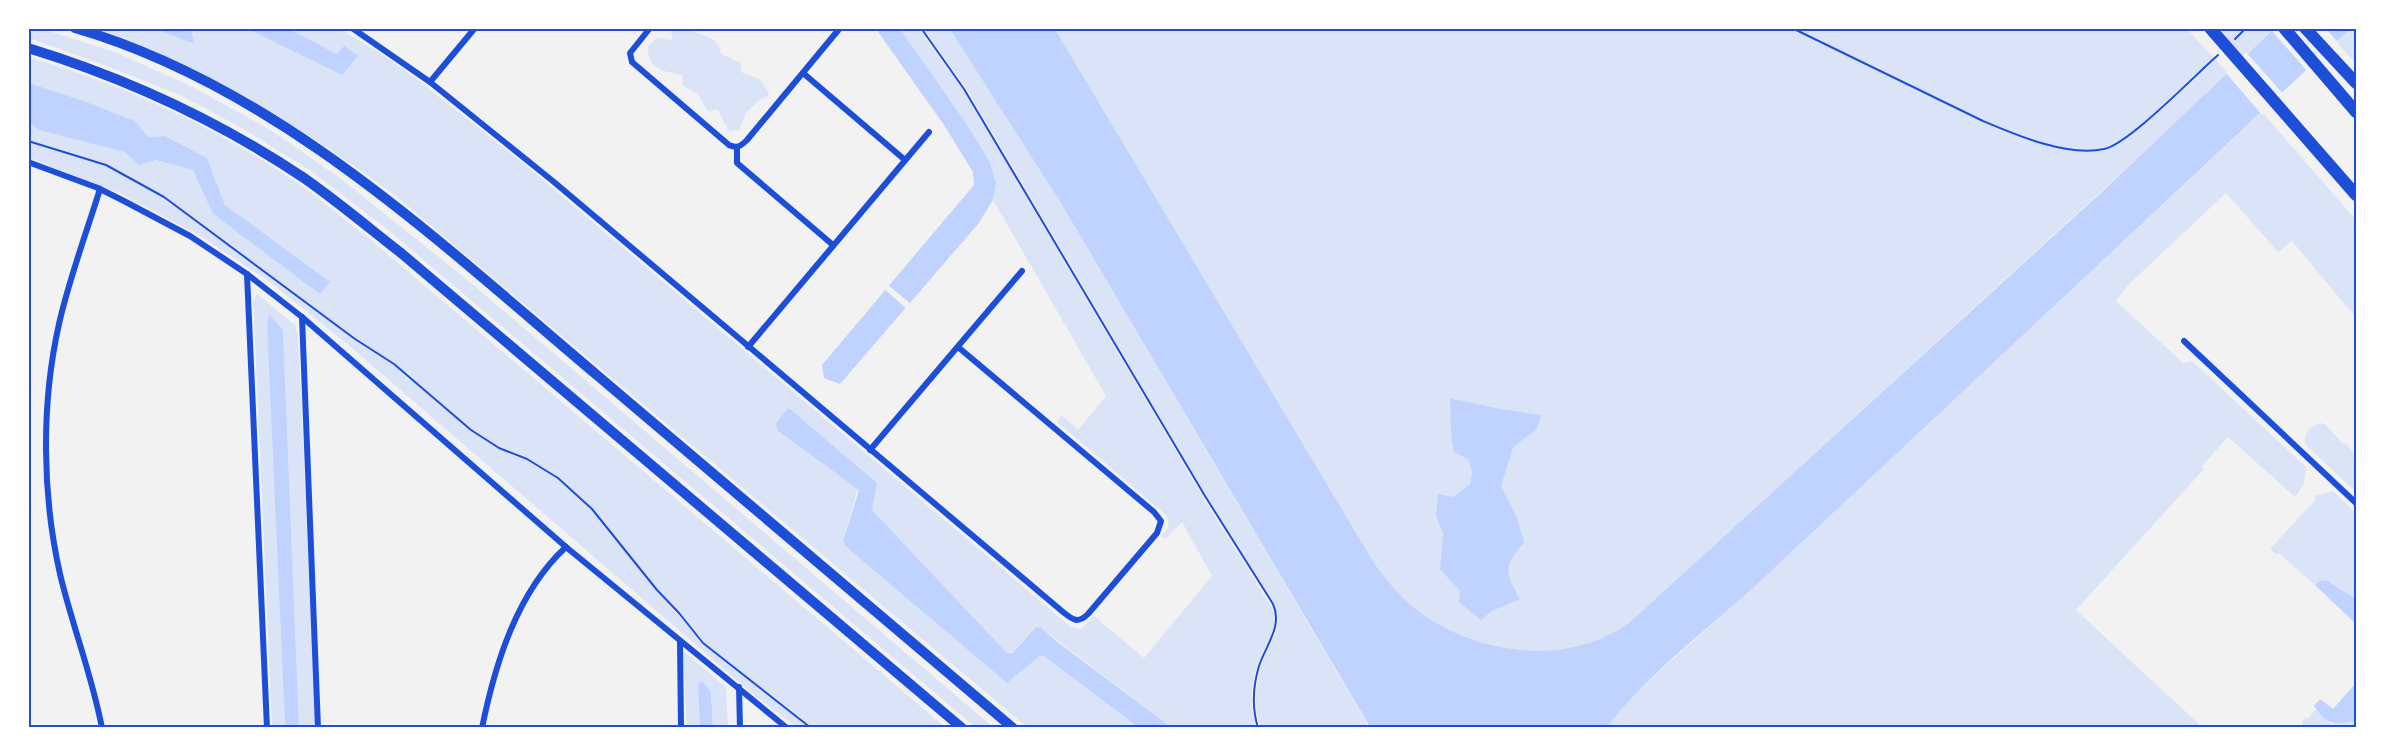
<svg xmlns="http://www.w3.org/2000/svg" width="2385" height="756" font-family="Mulish,sans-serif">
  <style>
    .green { fill: #dbe4f7 }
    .water { fill: #bfd3fe }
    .pier { fill: #f2f2f2 }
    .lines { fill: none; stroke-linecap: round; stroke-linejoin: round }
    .path { stroke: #1d4ed8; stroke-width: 2 }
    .minor { stroke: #1d4ed8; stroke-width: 6 }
    .primary { stroke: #1d4ed8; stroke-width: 10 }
    .motorway { stroke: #1d4ed8; stroke-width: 12 }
    .neatline { fill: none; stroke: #1d4ed8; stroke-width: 2 }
  </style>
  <rect width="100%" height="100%" fill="#f2f2f2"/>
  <!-- green -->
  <g class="green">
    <path d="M 2186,28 L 2228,73 L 2191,109 L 1630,622 C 1564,671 1462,653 1404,599 C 1393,588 1383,575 1374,563 L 1055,29 Z"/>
    <path d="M 2271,28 L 2272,30 L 2243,59 L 2220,29 Z"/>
    <path d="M 28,29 L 42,29 L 115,52 L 193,87 L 272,131 L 340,178 L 465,278 L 993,727 L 975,727 L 387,229 L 311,171 L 247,131 L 182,96 L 109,67 L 29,38 Z"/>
    <path d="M 96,29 L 155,29 L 193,44 L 191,29 L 248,29 L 342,75 L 337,54 L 289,29 L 340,29 L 383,55 L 419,81 L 524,164 L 1071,627 L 1081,629 L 1094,616 L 1144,658 L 1212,576 L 1182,522 L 1165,539 L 1161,536 C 1168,530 1171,524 1166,515 L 1057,422 L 1062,415 L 1078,430 L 1106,396 L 993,200 L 996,183 L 990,164 L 968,126 L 900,29 L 919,29 L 963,90 L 1203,497 L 1274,611 C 1278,628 1265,645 1259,661 C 1251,681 1249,706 1256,727 L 1171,727 L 1041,628 L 1036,627 L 1011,653 L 1007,653 L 872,510 L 858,488 L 843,541 L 845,546 L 1007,683 L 1040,656 L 1044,656 L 1138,727 L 1027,727 L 397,197 C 304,128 206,66 96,29 Z"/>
    <path d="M 672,29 L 691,29 C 698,36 713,35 717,44 C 719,47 720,51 721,54 L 741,63 L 741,72 L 761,80 L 769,93 L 768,96 L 759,100 L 746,113 L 739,130 L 731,131 L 727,128 L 718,110 L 707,111 L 697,93 L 683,86 L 682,75 C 663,71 647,70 648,46 L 657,38 L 672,40 Z"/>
    <path d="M 924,29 L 950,29 L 964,48 L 1059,200 L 1369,727 L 1260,727 C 1254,708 1255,685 1261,666 C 1269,644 1285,626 1274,603 L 1206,495 L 966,88 Z"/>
    <path d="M 2350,29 L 2356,29 L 2356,64 L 2336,42 Z"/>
    <path d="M 29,57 C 125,86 205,122 290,178 C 316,195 341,217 366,236 L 945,727 L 796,727 L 754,695 L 346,343 L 267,280 L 200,236 L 122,194 L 29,158 L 28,123 L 39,130 L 125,152 L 139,165 L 156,160 L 194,170 L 213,214 L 320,293 L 329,282 L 225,205 L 207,158 L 165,136 L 148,137 L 135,121 L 84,101 L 29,83 Z"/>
    <path d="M 2262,112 L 2356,220 L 2356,318 L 2292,241 L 2278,252 L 2226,193 L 2127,286 L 2116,301 L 2183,363 L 2192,361 L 2306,467 L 2304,484 L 2295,497 L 2228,437 L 2202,466 L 2204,469 L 2076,610 L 2202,727 L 1606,728 L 1621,708 L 1652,678 L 1753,588 Z"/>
    <path d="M 257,294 L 295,325 L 298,336 L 316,727 L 299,727 L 283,330 L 267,326 L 285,727 L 272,727 L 254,318 L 253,301 Z"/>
    <path d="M 2321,423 L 2326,425 L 2344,445 L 2346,443 L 2356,457 L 2356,492 L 2305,444 C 2304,433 2310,426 2321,423 Z"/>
    <path d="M 2333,491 L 2356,513 L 2356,599 L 2332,583 L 2317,583 L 2315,585 L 2279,553 L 2277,555 L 2270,549 L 2316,499 L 2314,496 Z"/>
    <path d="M 683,651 L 726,687 L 728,727 L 713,727 L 711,692 L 698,687 L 700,727 L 687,727 Z"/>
    <path d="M 2315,710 L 2332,724 L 2356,720 L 2356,727 L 2301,728 L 2303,719 L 2309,717 Z"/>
  </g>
  <!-- water -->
  <g class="water">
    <path d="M 155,29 L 191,29 L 194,44 Z"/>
    <path d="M 248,29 L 289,29 L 337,54 L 344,46 L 358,56 L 342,75 Z"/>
    <path d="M 876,29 L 900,29 L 968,126 L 990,163 L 996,183 L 993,200 L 978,224 L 840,384 L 824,378 L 822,365 L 974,185 L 973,172 L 944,125 Z"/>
    <path d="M 950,29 L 1055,29 L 1374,563 C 1383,575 1393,588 1404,599 C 1462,653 1564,671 1630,622 L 2105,189 L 2274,29 L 2350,29 L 1753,588 C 1703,633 1647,675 1606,728 L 1370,727 L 1059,200 Z"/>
    <path d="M 29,83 L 84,101 L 135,121 L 148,137 L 165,136 L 207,158 L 225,205 L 330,282 L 320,294 L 213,214 L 193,170 L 156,160 L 139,165 L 125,152 L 39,130 L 29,123 Z"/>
    <path d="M 269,314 L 283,330 L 299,727 L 285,727 L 267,326 Z"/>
    <path d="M 1450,398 L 1500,409 L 1541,415 L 1537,429 L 1513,447 L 1501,486 L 1517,518 L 1524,542 C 1504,567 1504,571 1520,599 L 1492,611 L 1481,620 L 1459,602 L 1460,591 L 1440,569 L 1443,533 L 1436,516 L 1438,494 L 1453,497 L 1470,484 L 1472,473 L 1469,459 L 1454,452 C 1450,433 1451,418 1450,398 Z"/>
    <path d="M 787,409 L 790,409 L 877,483 L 872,510 L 1007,653 L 1012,653 L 1036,627 L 1041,628 L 1060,644 L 1171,727 L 1138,727 L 1044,656 L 1040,656 L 1007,683 L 845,546 L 843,541 L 859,490 L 777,430 L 776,424 Z"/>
    <path d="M 2322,580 L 2328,581 L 2356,599 L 2356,624 L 2315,585 Z"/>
    <path d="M 703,682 L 711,692 L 713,727 L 700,727 L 698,687 L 699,683 Z"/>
    <path d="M 2356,683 L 2356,720 L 2354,721 C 2333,725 2327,725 2314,706 L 2320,699 L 2333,709 Z"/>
  </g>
  <!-- pier -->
  <g class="pier">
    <path d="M 2270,29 L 2326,29 L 2339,43 L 2308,72 Z"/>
    <path d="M 2246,52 L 2284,95 L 2262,115 L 2225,72 Z"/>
    <path d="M 887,284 L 912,305 L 908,310 L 883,288 Z"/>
  </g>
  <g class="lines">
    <!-- path -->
    <g class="path">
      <path d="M 921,28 L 964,89 L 1205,496 L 1273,604 C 1283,626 1266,645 1259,666 C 1253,686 1252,708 1258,728"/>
      <path d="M 1792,28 L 1983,121 C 2016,135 2067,157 2104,149 C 2129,144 2195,75 2218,55"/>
      <path d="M 2235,39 L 2246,28"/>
      <path d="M 28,141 L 106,165 L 164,197 L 355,339 L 394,364 L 471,430 L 499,448 L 527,459 L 558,478 L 592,509 L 657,590 L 679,613 L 703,643 L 811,728"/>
    </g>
    <!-- minor -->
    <g class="minor">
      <path d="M 352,28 L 430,82 L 554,182 L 1063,612 C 1073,620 1078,624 1088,614 L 1157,533 L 1161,521 L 1154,512 L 958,347"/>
      <path d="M 650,28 L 630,53 L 632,62 L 729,145 C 737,149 741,146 747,140 L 840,28"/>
      <path d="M 803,73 L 905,160"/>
      <path d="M 430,82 L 475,28"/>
      <path d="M 737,147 L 737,163 L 833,245"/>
      <path d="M 28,162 L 98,188 L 124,201 L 190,236 L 247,274 L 302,317 L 566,547 L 787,728"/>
      <path d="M 100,189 C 86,234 69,279 59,324 C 41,404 42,494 60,574 C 72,625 92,675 102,728"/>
      <path d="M 247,274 L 267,728"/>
      <path d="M 302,317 L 318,728"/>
      <path d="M 2184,341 L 2356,503"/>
      <path d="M 748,347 L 929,132"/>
      <path d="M 870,450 L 1022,271"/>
      <path d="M 680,642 L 681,728"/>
      <path d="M 739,687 L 740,728"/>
      <path d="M 482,728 C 495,664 517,592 566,547"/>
    </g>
    <!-- primary -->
    <g class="primary">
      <path d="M 75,28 C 278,87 440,243 598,376 C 736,493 874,610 1013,728"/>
      <path d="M 28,48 C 126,78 219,121 304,178 C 337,201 369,228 401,253 L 962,728"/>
    </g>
    <!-- motorway -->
    <g class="motorway">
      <path d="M 2210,28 L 2356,195"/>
      <path d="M 2284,28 L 2356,112"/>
      <path d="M 2305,28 L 2356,83"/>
    </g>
  </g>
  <!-- border -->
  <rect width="2385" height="756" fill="none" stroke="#ffffff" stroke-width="60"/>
  <rect x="30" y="30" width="2325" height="696" class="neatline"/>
</svg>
